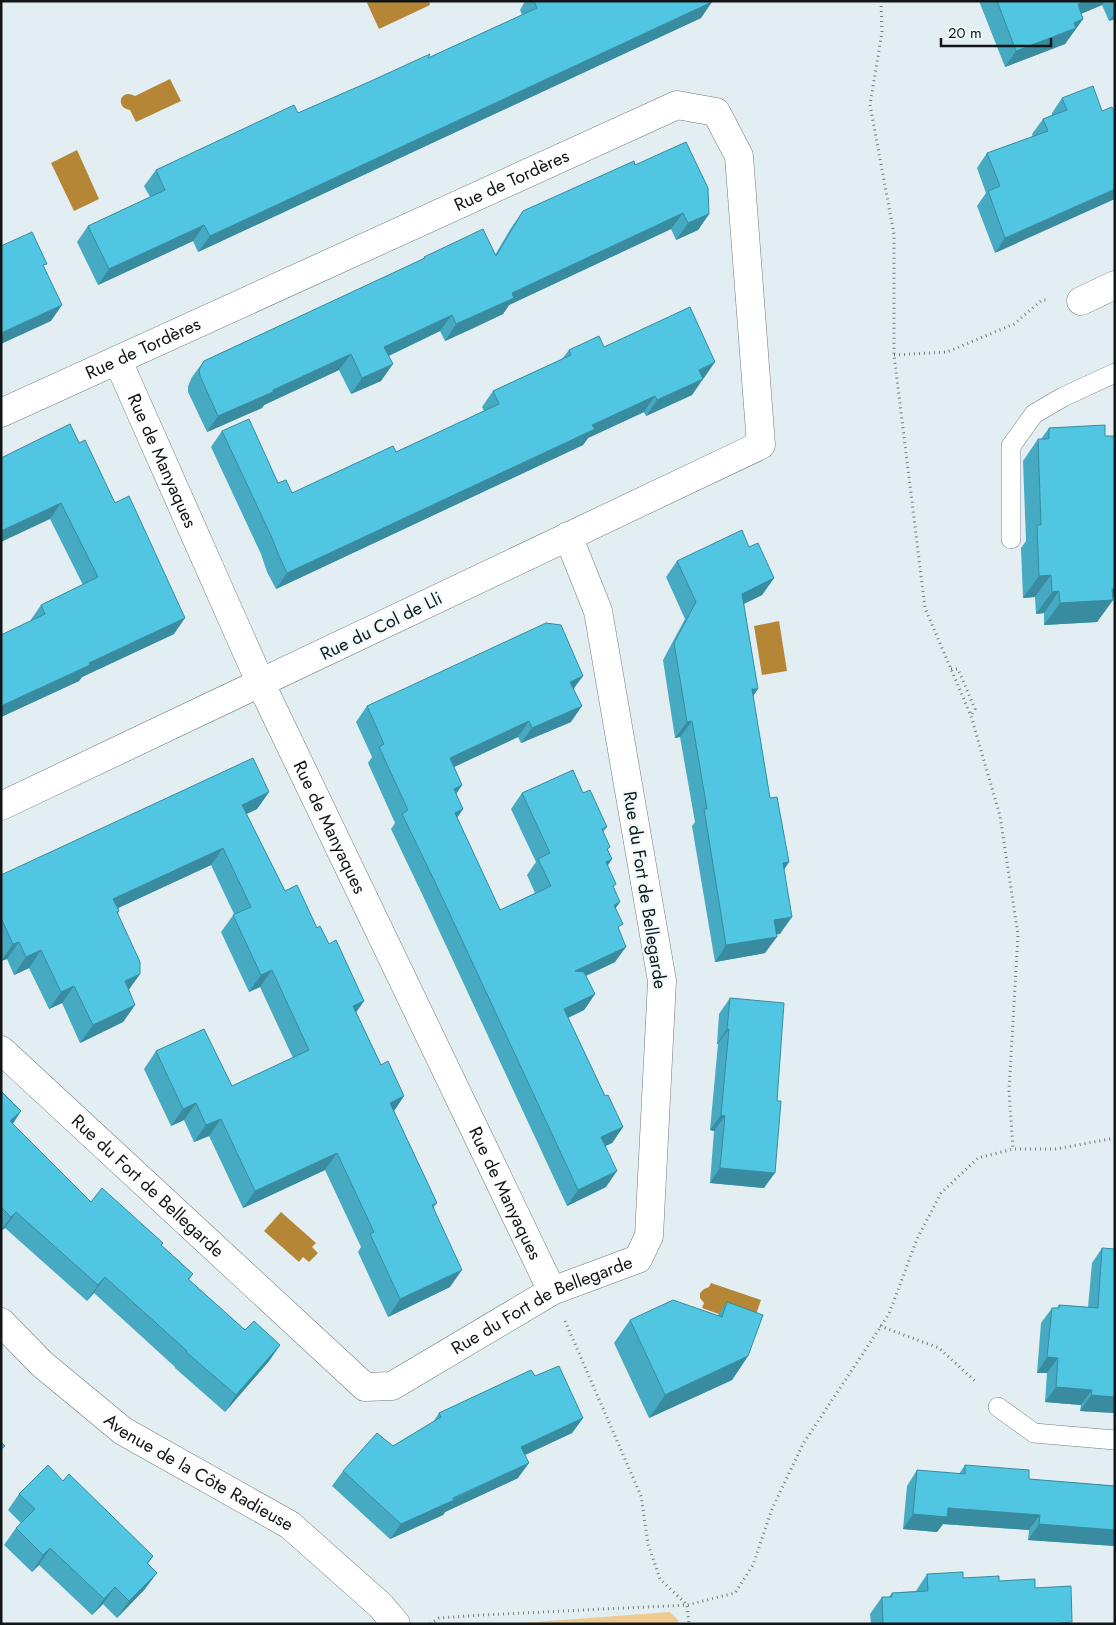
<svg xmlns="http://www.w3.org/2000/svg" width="1116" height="1625" font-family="Jost,sans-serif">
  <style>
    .green { fill: #efca91 }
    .water { fill: #b58636 }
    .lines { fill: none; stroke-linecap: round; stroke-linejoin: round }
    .lane-casing { stroke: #717b7e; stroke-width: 20 }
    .street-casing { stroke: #717b7e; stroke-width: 29 }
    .path { stroke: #747c7e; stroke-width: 3; stroke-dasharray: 1 4; stroke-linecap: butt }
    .lane { stroke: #fff; stroke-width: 19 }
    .street { stroke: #fff; stroke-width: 28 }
    .wall { fill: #46aac3 }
    .shaded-wall { fill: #398b9f }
    .building { fill: #51c6e3; stroke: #398b9f }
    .labels { text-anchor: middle; stroke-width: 4.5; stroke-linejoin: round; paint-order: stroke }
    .street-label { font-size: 18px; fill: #121617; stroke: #f0fbfe }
  </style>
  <rect width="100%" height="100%" fill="#e2eef1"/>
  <!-- green -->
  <path class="green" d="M 670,1612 L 678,1620 L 679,1624 L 509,1624 Z"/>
  <!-- water -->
  <g class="water">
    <path d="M 370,1 L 429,1 L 430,5 L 379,29 L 367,3 Z"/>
    <path d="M 170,79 L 181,101 L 136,122 L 130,110 C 124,109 120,106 121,99 C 124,93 129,93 135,96 Z"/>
    <path d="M 77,150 L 99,199 L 74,211 L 51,163 Z"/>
    <path d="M 779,621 L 787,671 L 762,675 L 754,626 Z"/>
    <path d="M 281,1212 L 316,1243 L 312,1247 L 318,1253 L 309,1262 L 303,1257 L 299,1262 L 264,1231 Z"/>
    <path d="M 711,1283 L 761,1300 L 752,1326 L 702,1308 L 704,1303 L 700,1298 L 700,1293 L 704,1289 L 709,1287 Z"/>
  </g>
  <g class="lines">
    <defs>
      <g id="lane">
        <path d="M 1011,539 L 1011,446 L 1034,414 L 1063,397 L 1115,373"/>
        <path d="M 998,1407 L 1034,1433 L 1115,1440"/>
      </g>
      <g id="street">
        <path d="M 1081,301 L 1115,285"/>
        <path id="s1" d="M 118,361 L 261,684 L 552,1291"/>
        <path id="s2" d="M 1,413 L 677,105 L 716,112 L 739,156 L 761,445 L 1,806"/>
        <path id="s3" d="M 1,1050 L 365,1387 L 392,1386 L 552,1291 L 638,1259 L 649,1236 L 662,981 L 598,611 L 568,536"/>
        <path id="s4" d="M 1,1322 L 42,1364 L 123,1431 L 290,1525 L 381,1606 L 396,1624"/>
      </g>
    </defs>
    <!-- lane casing -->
    <use href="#lane" class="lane-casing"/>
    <!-- street casing -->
    <use href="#street" class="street-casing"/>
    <!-- path -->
    <g class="path">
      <path d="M 881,1 L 882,32 L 870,105 L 894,234 L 894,355 L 925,608 L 971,716 L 1000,816 L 1018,935 L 1009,1091 L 1013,1149"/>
      <path d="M 894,355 L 947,352 L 1014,324 L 1042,300 L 1049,300"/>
      <path d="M 951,669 L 958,669 L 975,709 L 971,716"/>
      <path d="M 565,1321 L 641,1496 L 648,1544 L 660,1579 L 687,1605 L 689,1624"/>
      <path d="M 880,1326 L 939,1348 L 977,1383"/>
      <path d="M 430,1624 L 439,1618 L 482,1615 L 687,1605 L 735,1593 L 753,1565 L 772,1509 L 803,1444 L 889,1314 L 917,1239 L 941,1193 L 978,1158 L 1013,1149 L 1056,1149 L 1115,1138"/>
    </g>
    <!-- lane -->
    <use href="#lane" class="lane"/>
    <!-- street -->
    <use href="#street" class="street"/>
  </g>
  <!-- wall -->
  <g class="wall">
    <path d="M 525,1 L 712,1 L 701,18 L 198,252 L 193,241 L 98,285 L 77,242 L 88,226 L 150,197 L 144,186 L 156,170 L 298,113 L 428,58 L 522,15 L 520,10 Z"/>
    <path d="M 979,1 L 1115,1 L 1115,19 L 1109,21 L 1102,5 L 1081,14 L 1083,19 L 1065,44 L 1005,67 Z"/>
    <path d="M 1062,98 L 1102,111 L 995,253 L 977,206 L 986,193 L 977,168 L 987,153 L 1033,137 L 1032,134 L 1043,119 L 1052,115 L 1052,113 Z"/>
    <path d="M 635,165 L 709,214 L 698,230 L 676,240 L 671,229 L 509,305 L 503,314 L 474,328 L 445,341 L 440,331 L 389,356 L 381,381 L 351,394 L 339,370 L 264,405 L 262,408 L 207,432 L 188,392 L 188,386 L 192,377 L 204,361 L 422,260 L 424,257 L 495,255 L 511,228 L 523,211 Z"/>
    <path d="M 604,347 L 704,378 L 703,378 L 692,395 L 646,416 L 644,412 L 588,438 L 583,445 L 566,453 L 276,589 L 267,572 L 261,554 L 211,447 L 222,431 L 278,483 L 292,493 L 396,452 L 484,411 L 482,407 L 493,391 L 562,359 L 569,350 Z"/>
    <path d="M 70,424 L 174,634 L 82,677 L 79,681 L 1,717 L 1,635 L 30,621 L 41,605 L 83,585 L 50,519 Z"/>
    <path d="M 1049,428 L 1105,436 L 1115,436 L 1115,595 L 1113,598 L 1113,600 L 1097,622 L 1044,625 L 1044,613 L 1036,614 L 1035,597 L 1023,598 L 1021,548 L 1026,541 L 1023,461 L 1038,439 L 1041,439 Z"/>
    <path d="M 749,547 L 774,578 L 762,595 L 744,604 L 753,696 L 770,798 L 789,862 L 784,870 L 780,934 L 776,934 L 765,953 L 715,962 L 692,826 L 695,822 L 680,737 L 675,738 L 663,660 L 685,619 L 666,577 L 677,561 Z"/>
    <path d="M 574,689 L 571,722 L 521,743 L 518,737 L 454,767 L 462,785 L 456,794 L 463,809 L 457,818 L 500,910 L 535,893 L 527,875 L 536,862 L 511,809 L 522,793 L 583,793 L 607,827 L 603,832 L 608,850 L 612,859 L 608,865 L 614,888 L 616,909 L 619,930 L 615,962 L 586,976 L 595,994 L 584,1010 L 568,1018 L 605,1096 L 623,1127 L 612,1143 L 605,1146 L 606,1187 L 567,1206 L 423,896 L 391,829 L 395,823 L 368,763 L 372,757 L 356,722 L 367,706 Z"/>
    <path d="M 269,792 L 257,809 L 246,814 L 285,891 L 317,928 L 329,944 L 364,1001 L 356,1012 L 381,1065 L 404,1096 L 394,1111 L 437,1203 L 434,1207 L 450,1287 L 388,1317 L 358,1252 L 361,1247 L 325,1170 L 243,1208 L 209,1136 L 194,1142 L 184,1120 L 171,1126 L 144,1069 L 156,1051 L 232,1086 L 293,1058 L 260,987 L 249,992 L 221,932 L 234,914 L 211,865 L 118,908 L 119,911 L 117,914 L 140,974 L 128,990 L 135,1005 L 123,1022 L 80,1043 L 62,1003 L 49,1009 L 29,968 L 14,975 L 7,959 L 1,961 L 1,875 Z"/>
    <path d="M 730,998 L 764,1188 L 710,1183 L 714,1131 L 710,1130 L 718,1044 L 717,1044 L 719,1014 Z"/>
    <path d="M 1,1091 L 21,1111 L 13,1124 L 91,1202 L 163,1243 L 161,1245 L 193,1274 L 189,1280 L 245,1330 L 280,1345 L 269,1361 L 225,1412 L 175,1368 L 175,1367 L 94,1293 L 87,1301 L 5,1228 L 1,1231 Z"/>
    <path d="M 1102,1248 L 1115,1413 L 1080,1411 L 1081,1405 L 1045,1402 L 1047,1373 L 1037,1373 L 1041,1323 L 1052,1308 L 1057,1308 L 1059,1305 L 1088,1307 L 1092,1263 Z"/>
    <path d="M 727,1302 L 748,1356 L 732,1380 L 649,1418 L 614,1343 L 630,1320 L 718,1315 Z"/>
    <path d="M 535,1376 L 583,1418 L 572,1433 L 525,1455 L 518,1478 L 445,1512 L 443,1515 L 390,1539 L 332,1486 L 343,1471 L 393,1446 L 433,1422 L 439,1413 Z"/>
    <path d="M 965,1465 L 1029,1479 L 1115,1486 L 1115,1546 L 1028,1540 L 1029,1530 L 943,1524 L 937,1532 L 903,1529 L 907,1486 L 917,1470 L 959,1474 Z"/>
    <path d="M 63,1481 L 153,1556 L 148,1564 L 145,1589 L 117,1618 L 103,1604 L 92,1615 L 39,1565 L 32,1572 L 4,1545 L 16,1528 L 21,1523 L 8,1510 L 19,1494 Z"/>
    <path d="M 927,1574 L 999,1581 L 1035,1588 L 1071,1624 L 871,1624 L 870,1614 L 882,1597 L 889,1597 L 892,1593 L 916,1591 Z"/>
  </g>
  <!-- shaded-wall -->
  <g class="shaded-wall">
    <path d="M 1084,1 L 1105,1 L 1102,5 L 1066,20 L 1078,4 Z"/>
    <path d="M 712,2 L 701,18 L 198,252 L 210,236 Z"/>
    <path d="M 1115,13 L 1115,19 L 1109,21 Z"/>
    <path d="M 1083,19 L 1065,44 L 1005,67 L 1016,51 L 1074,23 Z"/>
    <path d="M 1115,189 L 1115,199 L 995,253 L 1005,238 Z"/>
    <path d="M 683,213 L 671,229 L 509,305 L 503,314 L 445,341 L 456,324 L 512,293 Z"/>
    <path d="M 709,214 L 698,230 L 676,240 L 688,223 Z"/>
    <path d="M 204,225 L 193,241 L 98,285 L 109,269 Z"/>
    <path d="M 62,305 L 51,321 L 1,344 L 1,333 Z"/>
    <path d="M 452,315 L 440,331 L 373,363 L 384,347 Z"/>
    <path d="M 351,354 L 339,370 L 264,405 L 262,408 L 207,432 L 218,416 Z"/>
    <path d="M 715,362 L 704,378 L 688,386 L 703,379 L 692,395 L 646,416 L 657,400 L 699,370 Z"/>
    <path d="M 393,364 L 381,381 L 351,394 L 362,378 Z"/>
    <path d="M 655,396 L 644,412 L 588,438 L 583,445 L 276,589 L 287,573 L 592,425 Z"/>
    <path d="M 61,503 L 50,519 L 1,542 L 1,531 Z"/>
    <path d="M 1051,575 L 1035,597 L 1023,598 L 1039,576 Z"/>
    <path d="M 1115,577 L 1115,595 L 1111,600 L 1113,600 L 1097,622 L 1044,625 L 1060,603 Z"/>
    <path d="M 774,578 L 762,595 L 731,610 L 742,594 Z"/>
    <path d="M 1059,591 L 1044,613 L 1036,614 L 1052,592 Z"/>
    <path d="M 185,618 L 174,634 L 82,677 L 79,681 L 1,717 L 1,706 L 89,663 Z"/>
    <path d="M 583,676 L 572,691 L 570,682 Z"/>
    <path d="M 752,689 L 758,689 L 747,705 Z"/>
    <path d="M 582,706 L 571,722 L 521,743 L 532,728 Z"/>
    <path d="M 529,721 L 518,737 L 439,774 L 450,758 Z"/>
    <path d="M 692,721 L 680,737 L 675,738 L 687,722 Z"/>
    <path d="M 462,785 L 451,801 L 454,789 Z"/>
    <path d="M 269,792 L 257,809 L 230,822 L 242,805 Z"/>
    <path d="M 463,809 L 452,824 L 455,813 Z"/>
    <path d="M 223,848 L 211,865 L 101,916 L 113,899 Z"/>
    <path d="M 612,859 L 601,875 L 606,862 Z"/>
    <path d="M 789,862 L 778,878 L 783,863 Z"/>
    <path d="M 620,902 L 609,918 L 614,905 Z"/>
    <path d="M 792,917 L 780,934 L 763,937 L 774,920 Z"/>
    <path d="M 777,937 L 765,953 L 715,962 L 726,945 Z"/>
    <path d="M 19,942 L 7,959 L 1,961 L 13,944 Z"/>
    <path d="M 626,947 L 615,962 L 564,986 L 575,971 Z"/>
    <path d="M 41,950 L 29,968 L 14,975 L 26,957 Z"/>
    <path d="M 272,970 L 260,987 L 249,992 L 261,975 Z"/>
    <path d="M 140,974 L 128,991 L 125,981 Z"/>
    <path d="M 74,986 L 62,1003 L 49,1009 L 61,992 Z"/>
    <path d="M 595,994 L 584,1010 L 553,1025 L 564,1009 Z"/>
    <path d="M 364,1001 L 352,1018 L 353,1006 Z"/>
    <path d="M 135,1005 L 123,1022 L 80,1043 L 93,1025 Z"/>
    <path d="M 727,1029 L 729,1029 L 718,1044 L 717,1044 Z"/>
    <path d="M 404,1096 L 392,1114 L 390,1103 Z"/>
    <path d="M 196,1103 L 184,1120 L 171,1126 L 183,1109 Z"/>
    <path d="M 21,1111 L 10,1127 L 10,1121 Z"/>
    <path d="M 721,1115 L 725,1116 L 714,1131 L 710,1130 Z"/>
    <path d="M 221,1119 L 209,1136 L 194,1142 L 206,1125 Z"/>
    <path d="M 623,1127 L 612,1143 L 590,1153 L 601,1137 Z"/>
    <path d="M 337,1153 L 325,1170 L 243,1208 L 255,1191 Z"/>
    <path d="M 720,1168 L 775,1173 L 764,1188 L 710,1183 Z"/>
    <path d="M 617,1171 L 606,1187 L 567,1206 L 578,1190 Z"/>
    <path d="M 16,1212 L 5,1228 L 1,1231 L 11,1217 Z"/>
    <path d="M 462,1270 L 450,1287 L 388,1317 L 400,1299 Z"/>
    <path d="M 105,1277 L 94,1293 L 87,1301 L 98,1285 Z"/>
    <path d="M 280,1345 L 269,1361 L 225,1412 L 236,1395 Z"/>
    <path d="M 748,1356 L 732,1380 L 649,1418 L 665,1395 Z"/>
    <path d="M 1047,1357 L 1058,1358 L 1047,1373 L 1037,1373 Z"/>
    <path d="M 1056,1387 L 1092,1390 L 1081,1405 L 1045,1402 Z"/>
    <path d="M 1091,1395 L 1115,1397 L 1115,1413 L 1080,1411 Z"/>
    <path d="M 583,1418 L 572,1433 L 510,1462 L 521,1447 Z"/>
    <path d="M 529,1463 L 518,1478 L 445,1512 L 443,1515 L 390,1539 L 401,1524 Z"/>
    <path d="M 948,1508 L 1040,1515 L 1029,1530 L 943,1524 L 937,1532 L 903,1529 L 913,1514 Z"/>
    <path d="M 1039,1524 L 1115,1530 L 1115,1546 L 1028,1540 Z"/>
    <path d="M 50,1548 L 39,1565 L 32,1572 L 43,1555 Z"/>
    <path d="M 157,1573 L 145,1589 L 117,1618 L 129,1601 Z"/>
    <path d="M 115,1587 L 103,1604 L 92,1615 L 104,1599 Z"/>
  </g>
  <!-- building -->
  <g class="building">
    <path d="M 534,1 L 712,1 L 712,2 L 210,236 L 204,225 L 109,269 L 88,226 L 165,190 L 156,170 L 294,105 L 298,113 L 371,81 L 430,54 L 428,58 L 537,8 Z"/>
    <path d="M 997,1 L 1084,1 L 1078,4 L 1083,19 L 1074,23 L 1076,28 L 1016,51 Z"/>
    <path d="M 1093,86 L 1102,111 L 1112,107 L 1115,113 L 1115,189 L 1005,238 L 988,191 L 1000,186 L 987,153 L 1048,131 L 1043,119 L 1067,110 L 1062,98 Z"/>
    <path d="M 686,142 L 708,188 L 709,214 L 688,223 L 683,213 L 512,293 L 514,298 L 456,324 L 452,315 L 384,347 L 393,364 L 362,378 L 351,354 L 273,390 L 273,392 L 218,416 L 200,376 L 199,370 L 204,361 L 425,258 L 424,257 L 483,229 L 496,256 L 523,211 L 634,161 L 635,165 Z"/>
    <path d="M 32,232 L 47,264 L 43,265 L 62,305 L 1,333 L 1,246 Z"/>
    <path d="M 690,307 L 715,362 L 699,370 L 703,379 L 657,400 L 655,396 L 592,425 L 595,429 L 578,437 L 287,573 L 279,556 L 272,538 L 222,431 L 249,419 L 278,483 L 286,480 L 292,493 L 393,446 L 396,452 L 499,404 L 493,391 L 571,355 L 569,350 L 599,336 L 604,347 Z"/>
    <path d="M 70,424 L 79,443 L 85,440 L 115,503 L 129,496 L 185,618 L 89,663 L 90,665 L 1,706 L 1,635 L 45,614 L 41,605 L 98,577 L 61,503 L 1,531 L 1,458 Z"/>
    <path d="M 1105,425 L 1105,436 L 1115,436 L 1115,589 L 1112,589 L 1113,600 L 1060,603 L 1059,591 L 1052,592 L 1051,575 L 1039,576 L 1037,525 L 1041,525 L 1038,439 L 1049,439 L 1049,428 Z"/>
    <path d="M 742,530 L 749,547 L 758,543 L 774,578 L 742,594 L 758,689 L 752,689 L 770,798 L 777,797 L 789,862 L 783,863 L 792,917 L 774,920 L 777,937 L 726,945 L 704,809 L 707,809 L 692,721 L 687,722 L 674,643 L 696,602 L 677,561 Z"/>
    <path d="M 546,623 L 561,625 L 583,676 L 570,682 L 582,706 L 532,728 L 529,721 L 450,758 L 462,785 L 454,789 L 463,809 L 455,813 L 500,910 L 551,886 L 538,859 L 550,853 L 522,793 L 573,770 L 583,793 L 590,790 L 607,827 L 602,829 L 610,847 L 607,849 L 612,859 L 606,862 L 616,884 L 613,886 L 620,902 L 614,905 L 623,924 L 618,927 L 626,947 L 575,971 L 584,972 L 595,994 L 564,1009 L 605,1096 L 608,1095 L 623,1127 L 601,1137 L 617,1171 L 578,1190 L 434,880 L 402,814 L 408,810 L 379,747 L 384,744 L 367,706 Z"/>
    <path d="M 253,758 L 269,792 L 242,805 L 285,891 L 297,885 L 317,928 L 320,926 L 329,944 L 336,940 L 364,1001 L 353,1006 L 381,1065 L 388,1061 L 404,1096 L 390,1103 L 437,1203 L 432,1205 L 462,1270 L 400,1299 L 370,1234 L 374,1232 L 337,1153 L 255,1191 L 221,1119 L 206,1125 L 196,1103 L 183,1109 L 156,1051 L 204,1029 L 232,1086 L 309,1050 L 272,970 L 261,975 L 233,915 L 251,907 L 223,848 L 113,899 L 119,911 L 117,912 L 140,962 L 140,974 L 125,981 L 135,1005 L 93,1025 L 74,986 L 61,992 L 41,950 L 26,957 L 19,942 L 13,944 L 1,918 L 1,875 Z"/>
    <path d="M 730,998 L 784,1003 L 777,1101 L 781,1101 L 775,1173 L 720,1168 L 725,1116 L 721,1115 L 729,1029 L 727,1029 Z"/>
    <path d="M 1,1091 L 21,1111 L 10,1121 L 91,1202 L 102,1188 L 163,1243 L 161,1245 L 193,1274 L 188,1279 L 245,1330 L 254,1321 L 280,1345 L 236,1395 L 186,1352 L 187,1351 L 105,1277 L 98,1285 L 16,1212 L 11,1217 L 1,1207 Z"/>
    <path d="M 1102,1248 L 1115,1249 L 1115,1397 L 1091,1395 L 1092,1390 L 1056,1387 L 1058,1358 L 1047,1357 L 1052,1308 L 1059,1308 L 1059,1305 L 1098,1308 Z"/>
    <path d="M 673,1300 L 722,1317 L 727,1302 L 763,1315 L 748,1356 L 665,1395 L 630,1320 Z"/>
    <path d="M 559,1366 L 583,1418 L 521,1447 L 529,1463 L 453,1498 L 454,1500 L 401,1524 L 343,1471 L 377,1433 L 393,1446 L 441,1417 L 439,1413 L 531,1370 L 535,1376 Z"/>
    <path d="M 1,1442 L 5,1446 L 1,1449 Z"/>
    <path d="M 48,1465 L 63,1481 L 69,1474 L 153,1556 L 147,1563 L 157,1573 L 129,1601 L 115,1587 L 104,1599 L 50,1548 L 43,1555 L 16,1528 L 35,1509 L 19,1494 Z"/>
    <path d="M 965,1465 L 1029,1470 L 1029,1479 L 1115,1486 L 1115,1530 L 1039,1524 L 1040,1515 L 948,1508 L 947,1517 L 913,1514 L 917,1470 L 965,1474 Z"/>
    <path d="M 963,1572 L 963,1578 L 999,1576 L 999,1581 L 1035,1579 L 1035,1588 L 1071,1586 L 1072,1622 L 1061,1623 L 1061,1624 L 883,1624 L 882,1597 L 892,1597 L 892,1593 L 928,1591 L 927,1574 Z"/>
  </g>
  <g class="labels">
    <!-- street labels -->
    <g class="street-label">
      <text dy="6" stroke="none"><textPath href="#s2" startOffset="561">Rue de Tordères</textPath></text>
      <text dy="6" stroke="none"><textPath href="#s2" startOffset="156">Rue de Tordères</textPath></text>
      <text dy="6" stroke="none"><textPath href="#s1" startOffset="109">Rue de Manyaques</textPath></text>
      <text transform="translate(381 626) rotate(-26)" y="6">Rue du Col de Lli</text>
      <text dy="6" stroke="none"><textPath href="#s1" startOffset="512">Rue de Manyaques</textPath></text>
      <text transform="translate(645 890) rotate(81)" y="6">Rue du Fort de Bellegarde</text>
      <text dy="6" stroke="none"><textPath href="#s3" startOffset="200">Rue du Fort de Bellegarde</textPath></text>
      <text dy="6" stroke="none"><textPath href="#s1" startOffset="918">Rue de Manyaques</textPath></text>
      <text dy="6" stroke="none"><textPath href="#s3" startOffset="694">Rue du Fort de Bellegarde</textPath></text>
      <text dy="6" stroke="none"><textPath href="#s4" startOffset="250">Avenue de la Côte Radieuse</textPath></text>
    </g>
  </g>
  <!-- border -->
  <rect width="1116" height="1625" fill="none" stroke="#121617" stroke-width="5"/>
  <!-- scale -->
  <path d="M941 38v8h110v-8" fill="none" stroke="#121617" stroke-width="2.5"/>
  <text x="948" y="38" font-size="15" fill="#121617" stroke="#f0fbfe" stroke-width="4" paint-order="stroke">20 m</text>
</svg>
